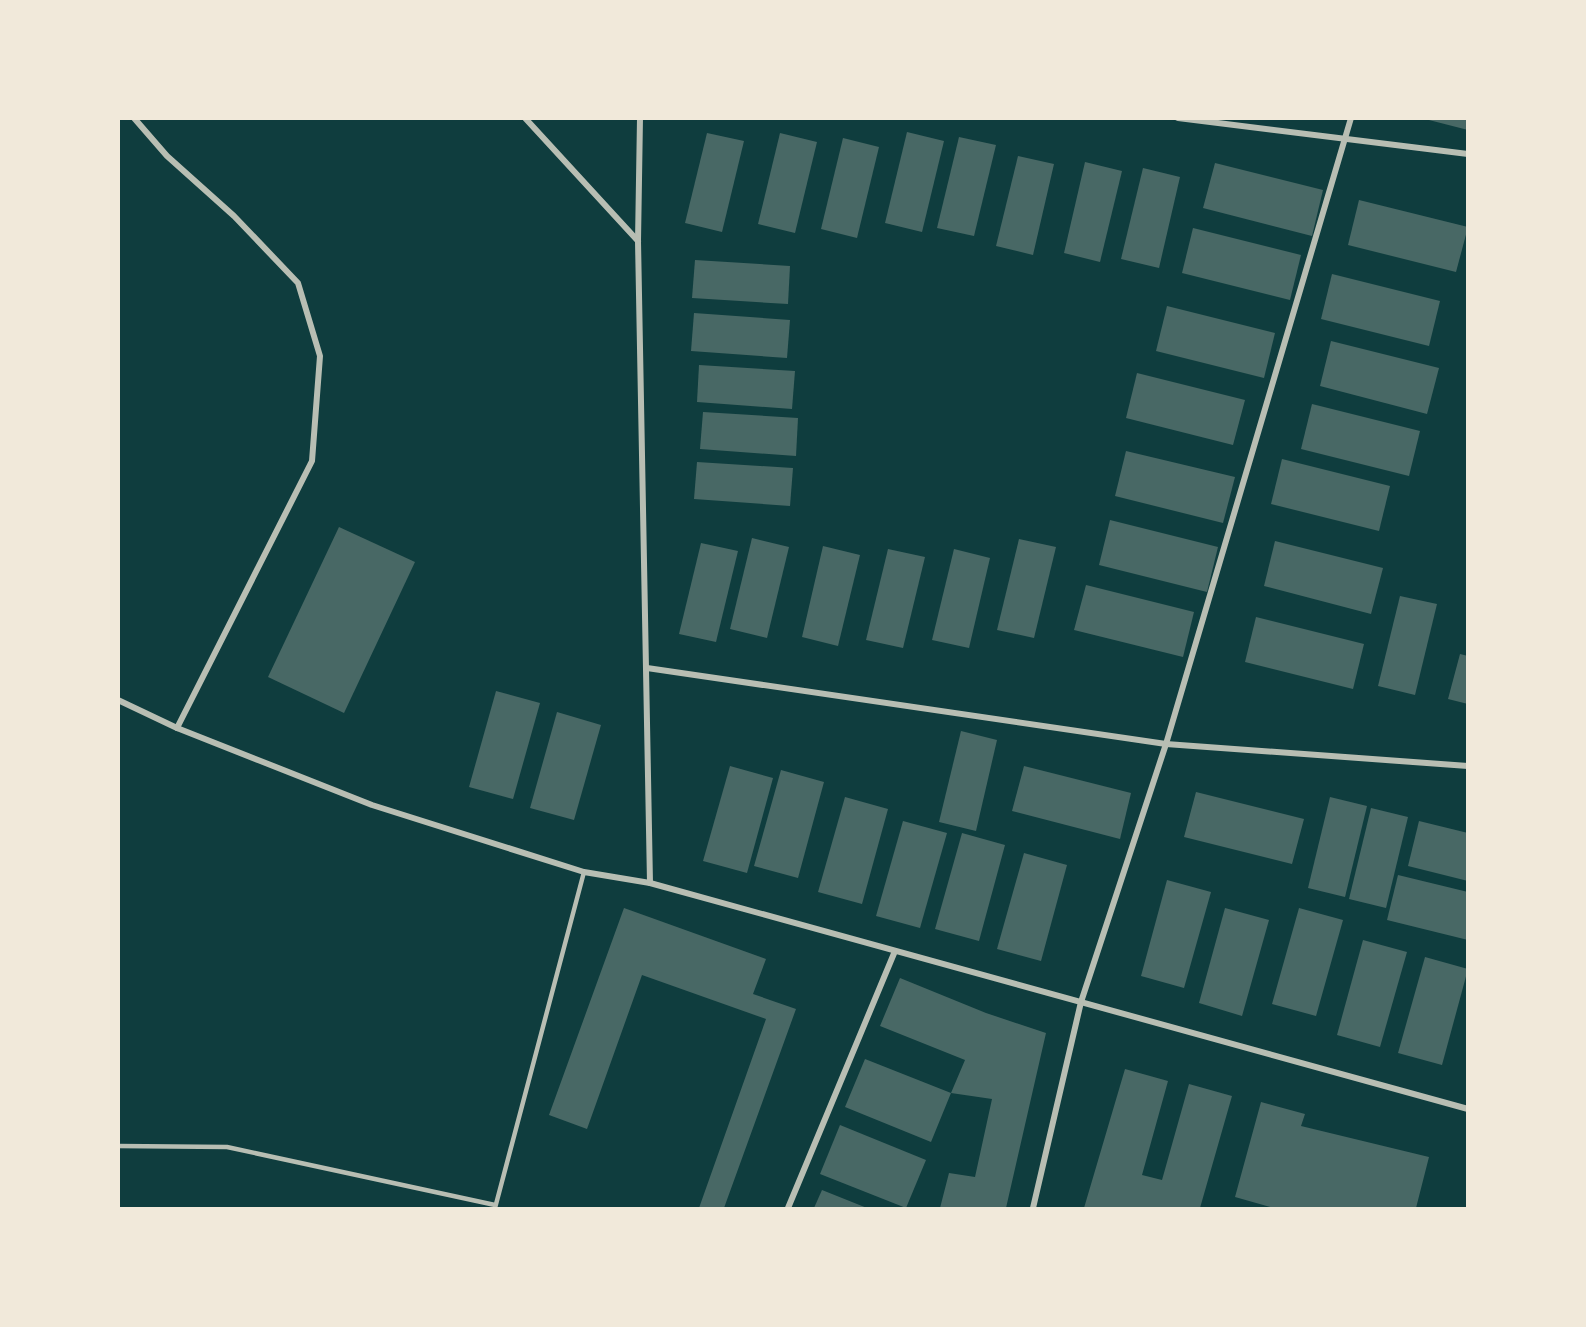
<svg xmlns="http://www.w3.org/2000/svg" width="1586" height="1327" font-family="Poppins,sans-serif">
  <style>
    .building { fill: #486865 }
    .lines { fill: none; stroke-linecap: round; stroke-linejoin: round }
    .service { stroke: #b8beb3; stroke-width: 4.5 }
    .minor { stroke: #b8beb3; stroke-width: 6 }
  </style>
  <rect width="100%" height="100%" fill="#0f3d3e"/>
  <!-- building -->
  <g class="building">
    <path d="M 1425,118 L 1468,118 L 1468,130 L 1425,119 Z"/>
    <path d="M 907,132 L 944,141 L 922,232 L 885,223 Z"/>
    <path d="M 707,133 L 744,141 L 722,232 L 685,223 Z"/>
    <path d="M 780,133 L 817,142 L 795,233 L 758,224 Z"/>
    <path d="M 959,137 L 996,145 L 974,236 L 937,228 Z"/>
    <path d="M 843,138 L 879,147 L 857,238 L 821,229 Z"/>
    <path d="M 1018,156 L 1054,164 L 1033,255 L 996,246 Z"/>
    <path d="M 1085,162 L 1122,171 L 1100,262 L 1064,253 Z"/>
    <path d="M 1215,163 L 1323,190 L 1312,236 L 1203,208 Z"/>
    <path d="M 1143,168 L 1180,177 L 1159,268 L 1121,259 Z"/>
    <path d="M 1359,200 L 1468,227 L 1456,272 L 1348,245 Z"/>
    <path d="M 1193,228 L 1301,255 L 1290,300 L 1182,273 Z"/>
    <path d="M 695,260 L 790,266 L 788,304 L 692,298 Z"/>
    <path d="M 1332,274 L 1440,301 L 1429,346 L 1321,319 Z"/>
    <path d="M 1167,306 L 1275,333 L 1264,378 L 1156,351 Z"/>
    <path d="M 694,313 L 790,320 L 787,358 L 691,351 Z"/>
    <path d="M 1331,341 L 1439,368 L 1427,414 L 1320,386 Z"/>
    <path d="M 699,365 L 795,371 L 792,409 L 697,402 Z"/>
    <path d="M 1137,373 L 1245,400 L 1233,445 L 1126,418 Z"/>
    <path d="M 1312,404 L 1420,431 L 1409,476 L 1301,449 Z"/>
    <path d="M 703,412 L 798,418 L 796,456 L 700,449 Z"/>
    <path d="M 1126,451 L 1235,477 L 1223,523 L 1115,496 Z"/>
    <path d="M 1282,459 L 1390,486 L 1379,531 L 1271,504 Z"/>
    <path d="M 697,462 L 793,468 L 790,506 L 694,499 Z"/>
    <path d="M 1110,520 L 1218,547 L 1207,592 L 1099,565 Z"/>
    <path d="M 339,527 L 415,562 L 344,713 L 268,677 Z"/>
    <path d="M 752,538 L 789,547 L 767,638 L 730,629 Z"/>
    <path d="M 1019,539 L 1056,547 L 1034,638 L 997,630 Z"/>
    <path d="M 1275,541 L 1383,568 L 1371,614 L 1264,586 Z"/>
    <path d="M 701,543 L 738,551 L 716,642 L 679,634 Z"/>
    <path d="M 823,546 L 860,555 L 838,646 L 802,637 Z"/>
    <path d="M 888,549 L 925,557 L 903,648 L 866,640 Z"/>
    <path d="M 954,549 L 990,558 L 969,648 L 932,640 Z"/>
    <path d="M 1086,585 L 1194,612 L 1183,657 L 1074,630 Z"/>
    <path d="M 1400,596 L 1437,604 L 1415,695 L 1378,686 Z"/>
    <path d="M 1256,617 L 1364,644 L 1353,689 L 1245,662 Z"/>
    <path d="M 1460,654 L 1468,656 L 1468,704 L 1448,699 Z"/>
    <path d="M 496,691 L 540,703 L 513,799 L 469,787 Z"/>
    <path d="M 557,712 L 601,725 L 574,820 L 530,808 Z"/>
    <path d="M 961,731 L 997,740 L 976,831 L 939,822 Z"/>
    <path d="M 730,766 L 773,778 L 747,873 L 703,861 Z"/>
    <path d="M 1024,766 L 1131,793 L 1120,839 L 1012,811 Z"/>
    <path d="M 781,770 L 824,782 L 798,878 L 754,866 Z"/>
    <path d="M 1196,792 L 1304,819 L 1292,864 L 1184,837 Z"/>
    <path d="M 845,797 L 888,809 L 862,904 L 818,892 Z"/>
    <path d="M 1330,797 L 1367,806 L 1345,897 L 1308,888 Z"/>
    <path d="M 1371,808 L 1408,817 L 1386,908 L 1349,899 Z"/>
    <path d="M 903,821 L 947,833 L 920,928 L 876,916 Z"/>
    <path d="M 1419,821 L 1468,833 L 1468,881 L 1408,866 Z"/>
    <path d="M 962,833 L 1005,845 L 979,941 L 935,929 Z"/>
    <path d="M 1024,853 L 1067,865 L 1041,961 L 997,949 Z"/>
    <path d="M 1398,875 L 1468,892 L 1468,940 L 1387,920 Z"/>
    <path d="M 1167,880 L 1211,892 L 1184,988 L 1141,976 Z"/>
    <path d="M 624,908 L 766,959 L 753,994 L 796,1009 L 724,1208 L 699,1208 L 766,1019 L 642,975 L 587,1129 L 549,1115 Z"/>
    <path d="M 1225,908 L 1269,920 L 1242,1016 L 1199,1003 Z"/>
    <path d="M 1299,908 L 1343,920 L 1316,1016 L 1272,1004 Z"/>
    <path d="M 1363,940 L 1407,952 L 1380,1047 L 1337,1035 Z"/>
    <path d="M 1425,957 L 1468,969 L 1442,1065 L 1398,1053 Z"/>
    <path d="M 900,978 L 986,1013 L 1046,1033 L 1006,1208 L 940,1208 L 949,1173 L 975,1177 L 992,1099 L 951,1093 L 931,1142 L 845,1107 L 865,1059 L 951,1093 L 965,1060 L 880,1026 Z"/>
    <path d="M 1125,1069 L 1168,1081 L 1142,1175 L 1162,1180 L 1189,1084 L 1232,1096 L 1200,1208 L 1084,1208 Z"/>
    <path d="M 1261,1102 L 1305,1114 L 1301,1126 L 1429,1157 L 1416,1208 L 1274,1208 L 1235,1197 Z"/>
    <path d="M 840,1125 L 926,1160 L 906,1208 L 820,1174 Z"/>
    <path d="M 822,1190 L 867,1208 L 814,1208 Z"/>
  </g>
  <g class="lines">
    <!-- service -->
    <g class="service">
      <path d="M 118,1146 L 227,1147 L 495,1205"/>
      <path d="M 495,1208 L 584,872"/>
    </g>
    <!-- minor -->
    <g class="minor">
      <path d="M 134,118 L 167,156 L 234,216 L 298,283 L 320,356 L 312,461 L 177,728"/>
      <path d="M 525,118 L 638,241"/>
      <path d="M 640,118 L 638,241 L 650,883"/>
      <path d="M 1178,118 L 1468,154"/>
      <path d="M 647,668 L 1166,744 L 1468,766"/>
      <path d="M 118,700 L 177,728 L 372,805 L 584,872 L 650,883 L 1468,1109"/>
      <path d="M 788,1208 L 895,951"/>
      <path d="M 1033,1208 L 1081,1002 L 1166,744 L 1351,118"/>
    </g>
  </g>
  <!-- border -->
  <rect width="1586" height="1327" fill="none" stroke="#f1e9da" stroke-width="240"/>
</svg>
